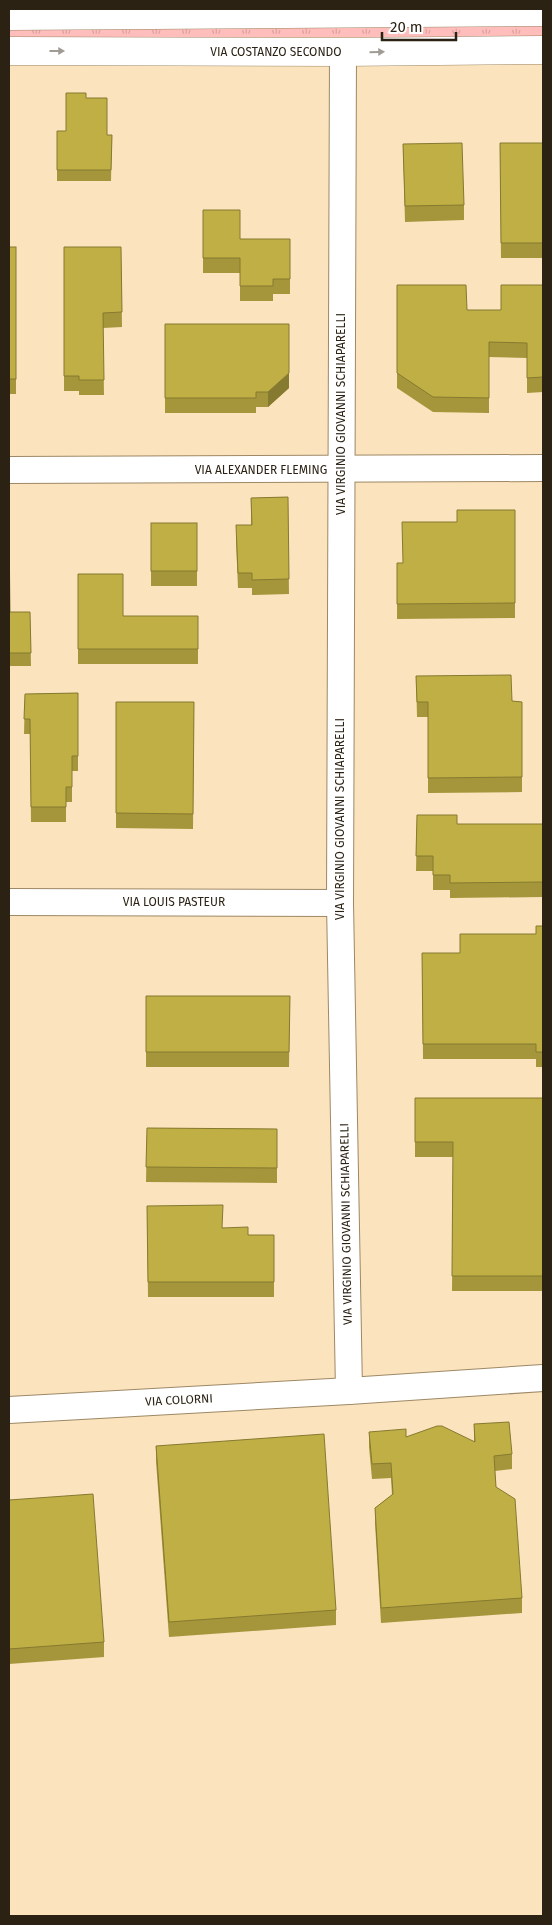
<svg xmlns="http://www.w3.org/2000/svg" width="552" height="1925" font-family="'Fira Sans',sans-serif">
  <style>
    .grass { fill: url(#grass-tufts) }
    .lines { fill: none; stroke-linecap: round; stroke-linejoin: round }
    .minor-casing { stroke: #9e8865; stroke-width: 28 }
    .tertiary-casing { stroke: #9e8865; stroke-width: 29 }
    .minor { stroke: #fff; stroke-width: 26 }
    .tertiary { stroke: #fff; stroke-width: 28 }
    .wall { fill: #a5963b }
    .shaded-wall { fill: #867a30 }
    .building { fill: #c0af45; stroke: #867a30 }
    .oneway { fill: #a09c95 }
    .labels { text-anchor: middle; stroke-width: 4; stroke-linejoin: round; paint-order: stroke }
    .street-label { font-size: 12px; fill: #2b2214; stroke: #fff }
  </style>
  <defs>
    <pattern id="grass-tufts" width="24" height="20" patternUnits="userSpaceOnUse" patternTransform="scale(1.25)"><rect width="24" height="20" fill="#ffbebc"/><path d="M3 7l-1-3M5 7V3M7 7l1-3M15 17l-1-3M17 17v-4M19 17l1-3" fill="none" stroke="#dba3a1"/></pattern>
  </defs>
  <rect width="100%" height="100%" fill="#fae3bd"/>
  <!-- grass -->
  <rect class="grass" x="9" y="23" width="534" height="14"/>
  <g class="lines">
    <defs>
      <g id="minor">
        <path d="M 343,52 L 340,903 L 349,1391 L 543,1378"/>
        <path d="M 9,470 L 543,468"/>
        <path d="M 9,902 L 340,903"/>
        <path d="M 9,1410 L 349,1391"/>
      </g>
      <g id="tertiary">
        <path d="M 9,16 L 543,12"/>
        <path d="M 9,51 L 343,52 L 543,50"/>
      </g>
    </defs>
    <!-- minor casing -->
    <use href="#minor" class="minor-casing"/>
    <!-- tertiary casing -->
    <use href="#tertiary" class="tertiary-casing"/>
    <!-- minor -->
    <use href="#minor" class="minor"/>
    <!-- tertiary -->
    <use href="#tertiary" class="tertiary"/>
  </g>
  <!-- wall -->
  <g class="wall">
    <path d="M 86,98 L 107,135 L 112,135 L 111,181 L 57,181 L 57,131 L 66,131 Z"/>
    <path d="M 500,143 L 543,143 L 543,258 L 501,258 Z"/>
    <path d="M 403,144 L 464,205 L 464,220 L 405,222 Z"/>
    <path d="M 203,210 L 240,239 L 290,239 L 290,294 L 273,294 L 273,301 L 240,301 L 240,273 L 203,273 Z"/>
    <rect x="9" y="247" width="7" height="147"/>
    <path d="M 64,247 L 121,247 L 122,327 L 103,328 L 104,395 L 79,395 L 79,391 L 64,391 Z"/>
    <path d="M 397,285 L 467,310 L 501,310 L 543,285 L 543,392 L 527,393 L 527,358 L 489,357 L 489,413 L 433,412 L 397,388 Z"/>
    <path d="M 165,324 L 289,388 L 268,407 L 256,407 L 256,413 L 165,413 Z"/>
    <path d="M 288,497 L 289,594 L 252,595 L 252,588 L 238,588 L 236,540 L 251,525 L 251,498 Z"/>
    <path d="M 515,510 L 515,618 L 397,619 L 397,563 L 403,563 L 457,522 Z"/>
    <rect x="151" y="523" width="46" height="63"/>
    <path d="M 9,533 L 10,612 L 30,612 L 31,666 L 9,666 Z"/>
    <path d="M 78,574 L 123,616 L 198,616 L 198,664 L 78,664 Z"/>
    <path d="M 416,676 L 512,701 L 522,702 L 522,792 L 428,793 L 428,717 L 417,717 Z"/>
    <path d="M 78,693 L 78,771 L 72,771 L 72,802 L 66,802 L 66,822 L 31,822 L 30,734 L 24,734 L 25,694 Z"/>
    <path d="M 116,702 L 194,702 L 193,829 L 116,828 Z"/>
    <path d="M 417,815 L 457,824 L 543,824 L 543,897 L 450,898 L 450,890 L 433,890 L 433,871 L 416,871 Z"/>
    <path d="M 543,926 L 543,1067 L 536,1067 L 536,1059 L 423,1059 L 422,953 L 460,953 L 536,934 Z"/>
    <path d="M 146,996 L 290,996 L 289,1067 L 146,1067 Z"/>
    <path d="M 415,1098 L 543,1098 L 543,1291 L 452,1291 L 453,1157 L 415,1157 Z"/>
    <path d="M 147,1128 L 277,1129 L 277,1183 L 146,1182 Z"/>
    <path d="M 147,1206 L 248,1235 L 274,1235 L 274,1297 L 148,1297 Z"/>
    <path d="M 474,1424 L 512,1454 L 512,1469 L 495,1471 L 496,1487 L 522,1598 L 522,1613 L 381,1623 L 375,1523 L 375,1508 L 392,1495 L 391,1478 L 372,1479 L 369,1447 L 369,1432 L 406,1437 L 474,1442 Z"/>
    <path d="M 156,1446 L 336,1610 L 336,1625 L 169,1637 L 156,1461 Z"/>
    <path d="M 9,1500 L 104,1642 L 104,1657 L 9,1664 Z"/>
  </g>
  <!-- shaded-wall -->
  <path class="shaded-wall" d="M 289,373 L 289,388 L 268,407 L 268,392 Z"/>
  <!-- building -->
  <g class="building">
    <path d="M 66,93 L 86,93 L 86,98 L 107,98 L 107,135 L 112,135 L 111,170 L 57,170 L 57,131 L 66,131 Z"/>
    <path d="M 462,143 L 464,205 L 405,206 L 403,144 Z"/>
    <path d="M 500,143 L 543,143 L 543,243 L 501,243 Z"/>
    <path d="M 203,210 L 240,210 L 240,239 L 290,239 L 290,279 L 273,279 L 273,286 L 240,286 L 240,258 L 203,258 Z"/>
    <rect x="9" y="247" width="7" height="132"/>
    <path d="M 64,247 L 121,247 L 122,312 L 103,313 L 104,380 L 79,380 L 79,376 L 64,376 Z"/>
    <path d="M 397,285 L 466,285 L 467,310 L 501,310 L 501,285 L 543,285 L 543,377 L 527,378 L 527,343 L 489,342 L 489,398 L 433,397 L 397,373 Z"/>
    <path d="M 165,324 L 289,324 L 289,373 L 268,392 L 256,392 L 256,398 L 165,398 Z"/>
    <path d="M 288,497 L 289,579 L 252,580 L 252,573 L 238,573 L 236,525 L 252,525 L 251,498 Z"/>
    <path d="M 457,510 L 515,510 L 515,603 L 397,604 L 397,563 L 403,563 L 402,522 L 457,522 Z"/>
    <rect x="151" y="523" width="46" height="48"/>
    <path d="M 9,533 L 10,612 L 30,612 L 31,653 L 9,653 Z"/>
    <path d="M 78,574 L 123,574 L 123,616 L 198,616 L 198,649 L 78,649 Z"/>
    <path d="M 511,675 L 512,701 L 522,702 L 522,777 L 428,778 L 428,702 L 417,702 L 416,676 Z"/>
    <path d="M 78,693 L 78,756 L 72,756 L 72,787 L 66,787 L 66,807 L 31,807 L 30,719 L 24,719 L 25,694 Z"/>
    <path d="M 116,702 L 194,702 L 193,814 L 116,813 Z"/>
    <path d="M 417,815 L 457,815 L 457,824 L 543,824 L 543,882 L 450,883 L 450,875 L 433,875 L 433,856 L 416,856 Z"/>
    <path d="M 536,926 L 543,926 L 543,1052 L 536,1052 L 536,1044 L 423,1044 L 422,953 L 460,953 L 460,934 L 536,934 Z"/>
    <path d="M 146,996 L 290,996 L 289,1052 L 146,1052 Z"/>
    <path d="M 415,1098 L 543,1098 L 543,1276 L 452,1276 L 453,1142 L 415,1142 Z"/>
    <path d="M 147,1128 L 277,1129 L 277,1168 L 146,1167 Z"/>
    <path d="M 223,1205 L 222,1228 L 248,1227 L 248,1235 L 274,1235 L 274,1282 L 148,1282 L 147,1206 Z"/>
    <path d="M 509,1422 L 512,1454 L 494,1456 L 496,1487 L 515,1499 L 522,1598 L 381,1608 L 375,1508 L 393,1494 L 391,1463 L 372,1464 L 369,1432 L 406,1429 L 406,1437 L 437,1426 L 442,1426 L 475,1442 L 474,1424 Z"/>
    <path d="M 324,1434 L 336,1610 L 169,1622 L 156,1446 Z"/>
    <path d="M 93,1494 L 104,1642 L 9,1649 L 9,1500 Z"/>
  </g>
  <!-- one-way arrows -->
  <defs><path id="oneway-solid" d="M-6-.8H1V-3.2L6.5 0L1 3.2V.8H-6Z" transform="scale(1.25)"/></defs>
  <g class="oneway">
    <use href="#oneway-solid" transform="translate(57 51)"/>
    <use href="#oneway-solid" transform="translate(377 52) rotate(-1)"/>
  </g>
  <g class="labels">
    <!-- street labels -->
    <g class="street-label">
      <text x="276" y="56">VIA COSTANZO SECONDO</text>
      <text transform="translate(341 414) rotate(-90)" y="4">VIA VIRGINIO GIOVANNI SCHIAPARELLI</text>
      <text x="261" y="474">VIA ALEXANDER FLEMING</text>
      <text transform="translate(340 819) rotate(-90)" y="4">VIA VIRGINIO GIOVANNI SCHIAPARELLI</text>
      <text x="174" y="906">VIA LOUIS PASTEUR</text>
      <text transform="translate(346 1224) rotate(-91)" y="4">VIA VIRGINIO GIOVANNI SCHIAPARELLI</text>
      <text transform="translate(179 1400) rotate(-3)" y="4">VIA COLORNI</text>
    </g>
  </g>
  <!-- border -->
  <rect width="552" height="1925" fill="none" stroke="#2b2214" stroke-width="20"/>
  <!-- scale -->
  <path d="M382 32v8h74v-8" fill="none" stroke="#2b2214" stroke-width="2.5"/>
  <text x="390" y="32" font-size="15" fill="#2b2214" stroke="#ffffff" stroke-width="4" paint-order="stroke">20 m</text>
</svg>
